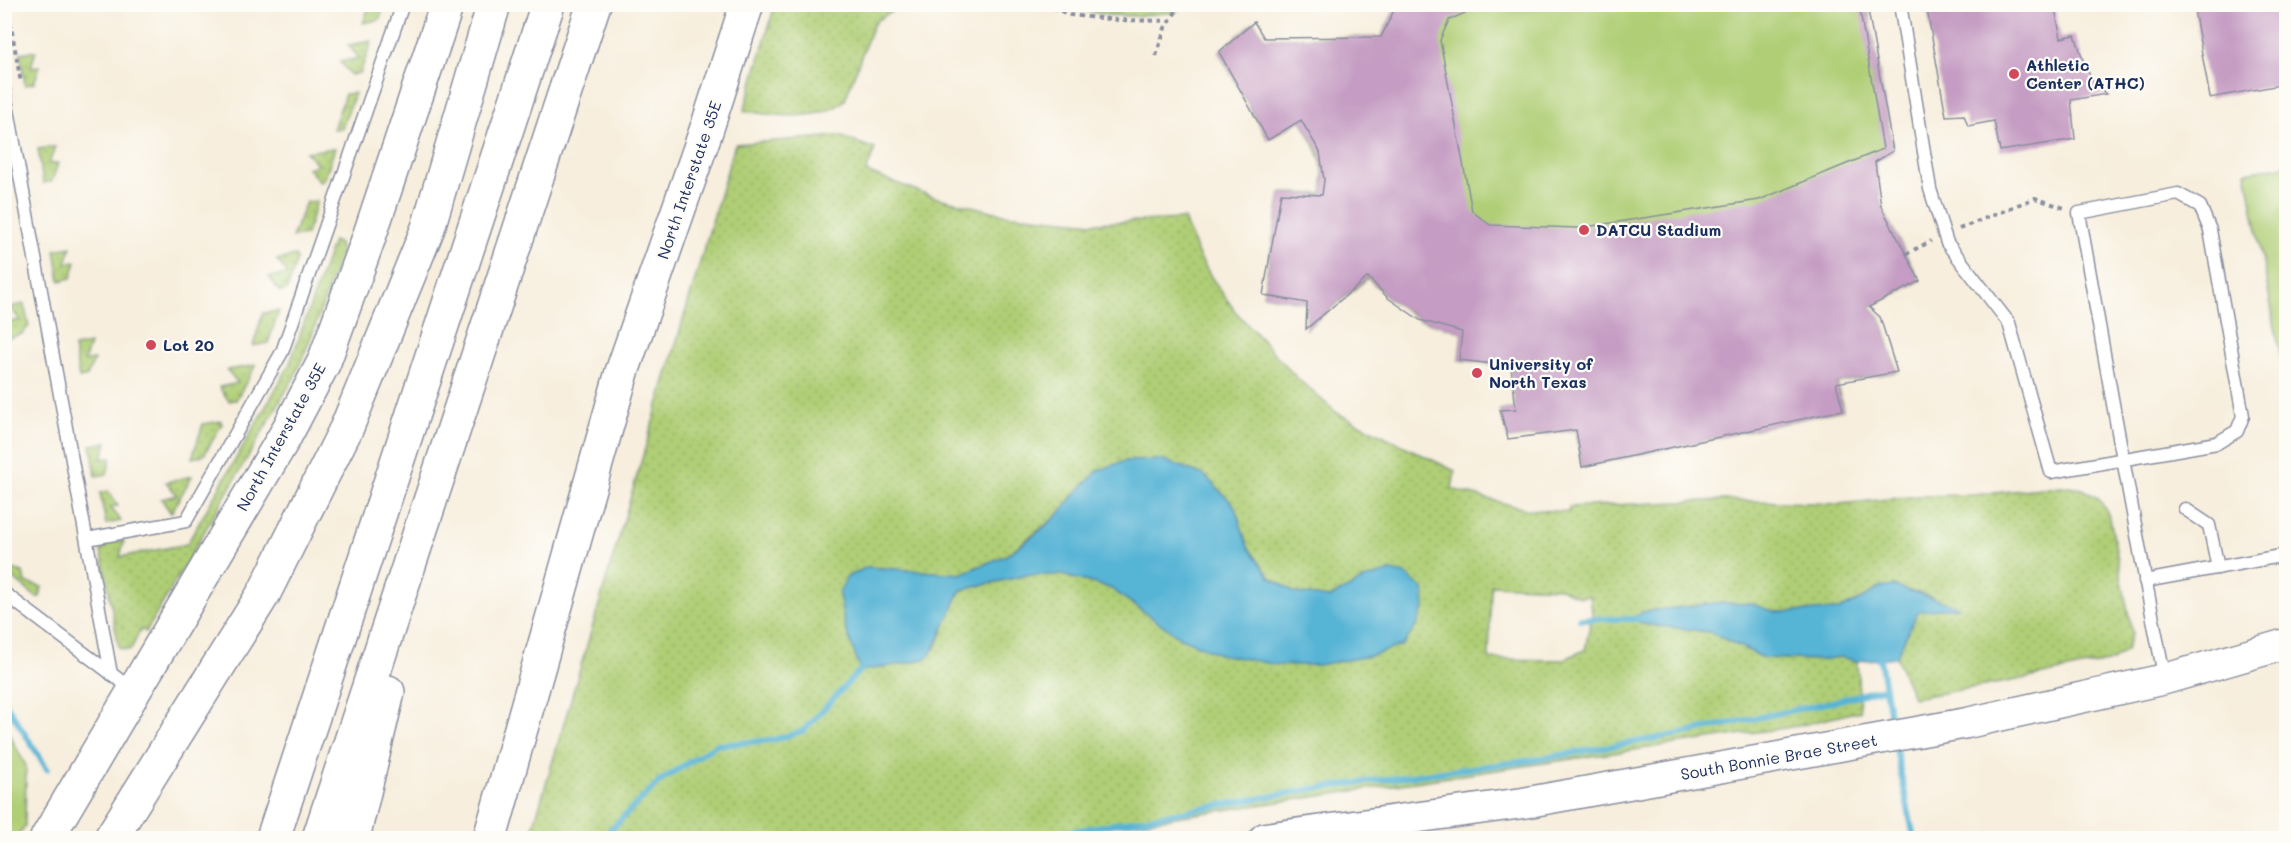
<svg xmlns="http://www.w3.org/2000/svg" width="2291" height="843" font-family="Mali,sans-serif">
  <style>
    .green { fill: url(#green-dots); stroke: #657e6a; stroke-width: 1.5; fill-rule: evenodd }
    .pitch { fill: #afce75; stroke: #657e6a; stroke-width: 1.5 }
    .water { fill: #57b4d5; stroke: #39729a; stroke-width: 1.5 }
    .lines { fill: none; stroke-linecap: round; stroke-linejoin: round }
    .stream { stroke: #57b4d5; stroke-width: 6 }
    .building { fill: #c59cc3 }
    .service-casing { stroke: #898e9e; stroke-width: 15 }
    .tertiary-casing { stroke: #898e9e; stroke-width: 33 }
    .secondary-casing { stroke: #898e9e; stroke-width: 36 }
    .motorway-casing { stroke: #898e9e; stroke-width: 36 }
    .path { stroke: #898e9e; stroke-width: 4; stroke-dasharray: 4.5 4.5; stroke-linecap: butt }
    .service { stroke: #fff; stroke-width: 12 }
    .tertiary { stroke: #fff; stroke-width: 30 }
    .secondary { stroke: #fff; stroke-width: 33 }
    .motorway { stroke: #fff; stroke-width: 33 }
    .poi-dot { fill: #d1495b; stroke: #fdfcf7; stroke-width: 2 }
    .labels { text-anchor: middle; stroke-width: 4.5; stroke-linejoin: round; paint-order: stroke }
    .poi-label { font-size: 16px; font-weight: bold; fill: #1b2f5e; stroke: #fdfcf7; text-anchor: start }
    .street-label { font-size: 16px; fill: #1b2f5e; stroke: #fdfcf7 }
  </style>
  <defs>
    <pattern id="green-dots" width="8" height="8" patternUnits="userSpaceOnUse" patternTransform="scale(1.5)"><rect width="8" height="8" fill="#afce75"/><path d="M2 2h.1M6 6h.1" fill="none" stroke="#96b168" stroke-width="1.8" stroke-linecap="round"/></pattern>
  </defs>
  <rect width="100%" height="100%" fill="#fdfcf7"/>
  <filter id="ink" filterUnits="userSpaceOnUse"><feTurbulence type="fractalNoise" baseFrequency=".0167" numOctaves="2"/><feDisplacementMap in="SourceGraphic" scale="12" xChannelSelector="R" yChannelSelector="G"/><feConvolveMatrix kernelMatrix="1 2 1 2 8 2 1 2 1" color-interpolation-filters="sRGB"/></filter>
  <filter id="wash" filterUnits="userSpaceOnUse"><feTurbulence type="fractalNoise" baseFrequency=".008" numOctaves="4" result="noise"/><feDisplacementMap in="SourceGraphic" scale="24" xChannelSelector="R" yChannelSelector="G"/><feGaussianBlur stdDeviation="1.35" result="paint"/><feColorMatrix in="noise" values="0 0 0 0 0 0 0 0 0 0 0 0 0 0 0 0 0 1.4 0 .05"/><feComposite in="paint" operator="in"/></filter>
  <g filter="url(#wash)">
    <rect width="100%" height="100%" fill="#f7eedd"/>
    <!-- green -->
    <g class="green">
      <path d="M 370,5 L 385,5 L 379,20 L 363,23 Z"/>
      <path d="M 775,5 L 775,4 L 903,5 L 877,20 L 872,27 L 845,100 C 823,122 773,116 744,111 Z"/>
      <path d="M 1049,5 L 1181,5 L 1176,12 L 1135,16 L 1108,15 Z"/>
      <path d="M 372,41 L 360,73 L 351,75 L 340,62 L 359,58 L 348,45 Z"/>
      <path d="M 36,51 L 31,67 L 40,66 L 34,83 L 25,85 L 20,53 Z"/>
      <path d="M 355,93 L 342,128 L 333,129 L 345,94 Z"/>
      <path d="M 839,136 L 875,149 L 866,172 L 934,197 L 1004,214 L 1093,223 L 1184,219 L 1197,252 L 1213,280 L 1235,311 L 1298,379 L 1337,413 L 1455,471 L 1452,489 L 1525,509 L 1569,512 L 1569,507 L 1724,500 L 1840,504 L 1918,496 L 1974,495 L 2062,486 L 2083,489 L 2100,500 L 2110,518 L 2132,633 L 2126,650 L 2112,661 L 2007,682 L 1913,698 L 1896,657 L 1918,610 L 1958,607 L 1917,592 L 1879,588 L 1866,597 L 1839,610 L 1775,612 L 1752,604 L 1716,603 L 1642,612 L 1635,619 L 1643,624 L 1710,632 L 1764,658 L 1819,660 L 1840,657 L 1857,661 L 1860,711 L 1798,726 L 1033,838 L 530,838 L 735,144 ZM 1079,490 L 1234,505 L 1248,547 L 1270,577 L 1295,593 L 1329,598 L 1365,579 L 1278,665 L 1181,638 L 1110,588 L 1062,575 L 1027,575 L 961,590 L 951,608 L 936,648 L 845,627 L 839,593 L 847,577 L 867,567 L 960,574 L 1005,556 L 1057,516 ZM 1491,585 L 1560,588 L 1579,597 L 1590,596 L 1592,613 L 1585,650 L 1562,660 L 1489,659 Z"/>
      <path d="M 55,147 L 49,164 L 58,163 L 52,181 L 43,183 L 38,149 Z"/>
      <path d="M 335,148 L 324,180 L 320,182 L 308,168 L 318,165 L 306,152 Z"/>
      <path d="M 317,201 L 306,235 L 292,237 L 306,202 Z"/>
      <path d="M 333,241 L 339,244 L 341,253 L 312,335 L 295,376 L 146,632 L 141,629 L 131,649 L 127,650 L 119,648 L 101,551 C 105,541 115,542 124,541 L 120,557 L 187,544 L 289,366 Z"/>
      <path d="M 71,247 L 66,263 L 76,262 L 71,278 L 60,281 L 55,250 Z"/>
      <path d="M 295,256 L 297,259 L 287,290 L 280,292 L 269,277 L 288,274 L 277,260 Z"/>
      <path d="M 24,304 L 29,326 L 22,334 L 5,339 L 5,323 L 20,320 L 10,307 Z"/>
      <path d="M 279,311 L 268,343 L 253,346 L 263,313 Z"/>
      <path d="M 90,344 L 84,361 L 94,360 L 87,376 L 79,378 L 74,347 Z"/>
      <path d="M 256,365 L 236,400 L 229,401 L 219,387 L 238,383 L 227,370 Z"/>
      <path d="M 221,421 L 222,424 L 204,455 L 192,458 L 203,424 Z"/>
      <path d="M 107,442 L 102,459 L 111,458 L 107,474 L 96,476 L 91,445 Z"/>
      <path d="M 192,476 L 171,513 L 161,499 L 177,495 L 166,482 Z"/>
      <path d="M 108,491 L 118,506 L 110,507 L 121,521 L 106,524 L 100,493 Z"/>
      <path d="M 6,567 L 23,572 L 25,582 L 42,587 L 40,597 L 36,597 L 9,575 Z"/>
    </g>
    <!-- pitch -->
    <g class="pitch">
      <path d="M 1397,5 L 1867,5 L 1893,151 L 1875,162 L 1881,206 L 1920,281 L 1869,307 L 1880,317 L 1897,372 L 1837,383 L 1843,410 L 1582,467 L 1576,430 L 1508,439 L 1500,410 L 1516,409 L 1511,366 L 1459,360 L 1462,332 L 1420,320 L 1388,298 L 1368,278 L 1306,329 L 1307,303 L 1263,295 L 1281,193 L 1322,194 C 1327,163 1316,147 1301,120 L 1268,140 L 1219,52 L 1254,22 L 1264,38 L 1381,37 Z"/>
      <path d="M 2286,165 L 2286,386 L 2246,172 Z"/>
      <path d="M 5,726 L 26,766 L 25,826 L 17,838 L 5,838 Z"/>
    </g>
    <!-- water -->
    <g class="water">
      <path d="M 1163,460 L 1204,475 L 1234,505 L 1248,547 L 1270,577 L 1295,593 L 1329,598 L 1365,579 L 1391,571 L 1405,574 L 1423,589 L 1425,604 L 1417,625 L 1403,645 L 1370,656 L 1318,665 L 1278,665 L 1219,654 L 1181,638 L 1110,588 L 1062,575 L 1027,575 L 961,590 C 954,602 935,653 927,658 C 915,663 876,668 861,671 L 845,627 L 839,593 L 847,577 L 867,567 L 960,574 L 1005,556 L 1036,534 L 1057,516 L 1079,490 L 1099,470 L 1125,461 Z"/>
      <path d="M 1894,586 L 1960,607 L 1918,611 L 1896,657 L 1857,661 L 1840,657 L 1819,660 L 1764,658 L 1710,632 L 1643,624 L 1634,619 L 1642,612 L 1716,603 L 1752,604 L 1775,612 L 1839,610 L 1866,597 L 1879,588 Z"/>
    </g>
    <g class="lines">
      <!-- stream -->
      <g class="stream">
        <path d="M 1580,619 L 1641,619"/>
        <path d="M 1876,656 L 1880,659 L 1892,729"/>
        <path d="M 4,701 L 47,769"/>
        <path d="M 1895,745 L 1914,838"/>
        <path d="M 602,838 L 660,781 L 716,745 L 773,740 L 803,731 L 864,666"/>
        <path d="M 1034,838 L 1312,789 L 1533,760 L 1681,734 L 1832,702 L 1885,688"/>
      </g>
    </g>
    <g id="blocks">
      <!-- building -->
      <g class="building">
        <path d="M 1397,4 L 1485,4 L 1449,20 L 1440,40 L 1472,211 L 1490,225 L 1579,228 L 1759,200 L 1883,149 L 1859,4 L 1867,4 L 1893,151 L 1875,162 L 1881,206 L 1920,281 L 1869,307 L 1880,317 L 1897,372 L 1836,383 L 1843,410 L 1582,467 L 1576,430 L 1508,439 L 1500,410 L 1516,409 L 1511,366 L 1459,360 L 1462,332 L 1420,320 L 1388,298 L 1368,277 L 1306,329 L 1307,303 L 1263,295 L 1281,193 L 1322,195 L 1324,180 L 1320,152 L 1301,120 L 1268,140 L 1219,52 L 1254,22 L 1264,38 L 1381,37 Z"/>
        <path d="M 1926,4 L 2054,4 L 2061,38 L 2075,35 L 2085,66 L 2094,83 L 2106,94 L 2071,100 L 2075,139 L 2000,151 L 1994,121 L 1968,126 L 1964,115 L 1946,116 Z"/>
        <path d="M 2193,4 L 2286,4 L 2286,84 L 2210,98 Z"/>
      </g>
    </g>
  </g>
  <g filter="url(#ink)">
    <use href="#blocks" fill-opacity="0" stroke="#898e9e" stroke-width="1.5"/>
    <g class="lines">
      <defs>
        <g id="service">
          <path d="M 1900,4 L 1930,189 L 1947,243 L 2009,323 L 2051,472 L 2217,443 L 2237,431 L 2243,416 L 2210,230 L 2200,206 L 2178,194 L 2079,213 C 2107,368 2133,524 2165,679"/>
          <path d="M 4,88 L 111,674"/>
          <path d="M 2185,509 L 2209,525 L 2218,568"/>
          <path d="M 87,539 L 186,521 L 282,352 L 403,4"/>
          <path d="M 2145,581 L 2286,555"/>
          <path d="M 4,593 L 133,690"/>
        </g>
        <path id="tertiary" d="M 1265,838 L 1523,803 L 1967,723 L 2165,679 L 2286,644"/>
        <g id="secondary">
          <path d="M 47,838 L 285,436 L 324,362 L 368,240 L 447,4"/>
          <path d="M 490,838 L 622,372 L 707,128 L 747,4"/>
        </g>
        <g id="motorway">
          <path d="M 111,838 L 264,593 L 347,427 L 428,228 L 494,4"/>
          <path d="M 273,838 L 548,4"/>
          <path d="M 319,838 L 594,4"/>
          <path d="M 353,838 L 388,692"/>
        </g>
      </defs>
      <!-- service casing -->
      <use href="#service" class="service-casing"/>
      <!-- tertiary casing -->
      <use href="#tertiary" class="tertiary-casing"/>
      <!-- secondary casing -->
      <use href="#secondary" class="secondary-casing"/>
      <!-- motorway casing -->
      <use href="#motorway" class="motorway-casing"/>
      <!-- path -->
      <g class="path">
        <path d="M 7,4 L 21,83"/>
        <path d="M 1044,4 L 1070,15 L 1119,20 L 1170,21"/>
        <path d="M 1156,56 L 1165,28 L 1181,4"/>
        <path d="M 1959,229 L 2035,198 L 2064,208"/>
        <path d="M 1906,254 L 1931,241"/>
      </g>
      <!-- service -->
      <use href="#service" class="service"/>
      <!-- tertiary -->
      <use href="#tertiary" class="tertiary"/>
      <!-- secondary -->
      <use href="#secondary" class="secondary"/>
      <!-- motorway -->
      <use href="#motorway" class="motorway"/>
    </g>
  </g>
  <!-- markers -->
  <g class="poi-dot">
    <circle cx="2014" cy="74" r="6"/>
    <circle cx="1584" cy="230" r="6"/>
    <circle cx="151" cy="345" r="6"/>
    <circle cx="1477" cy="373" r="6"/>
  </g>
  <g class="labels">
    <!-- poi labels -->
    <g class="poi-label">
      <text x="2026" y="71">Athletic<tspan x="2026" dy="18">Center (ATHC)</tspan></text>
      <text x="1596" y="236">DATCU Stadium</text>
      <text x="163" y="351">Lot 20</text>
      <text x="1489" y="370">University of<tspan x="1489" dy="18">North Texas</tspan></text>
    </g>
    <!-- street labels -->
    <g class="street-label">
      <text transform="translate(689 180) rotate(-71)" y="6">North Interstate 35E</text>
      <text transform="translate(281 437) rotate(-61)" y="6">North Interstate 35E</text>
      <text transform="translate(1779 757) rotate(-10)" y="6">South Bonnie Brae Street</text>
    </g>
  </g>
  <!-- margin -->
  <rect width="2291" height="843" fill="none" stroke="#fdfcf7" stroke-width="24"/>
</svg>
